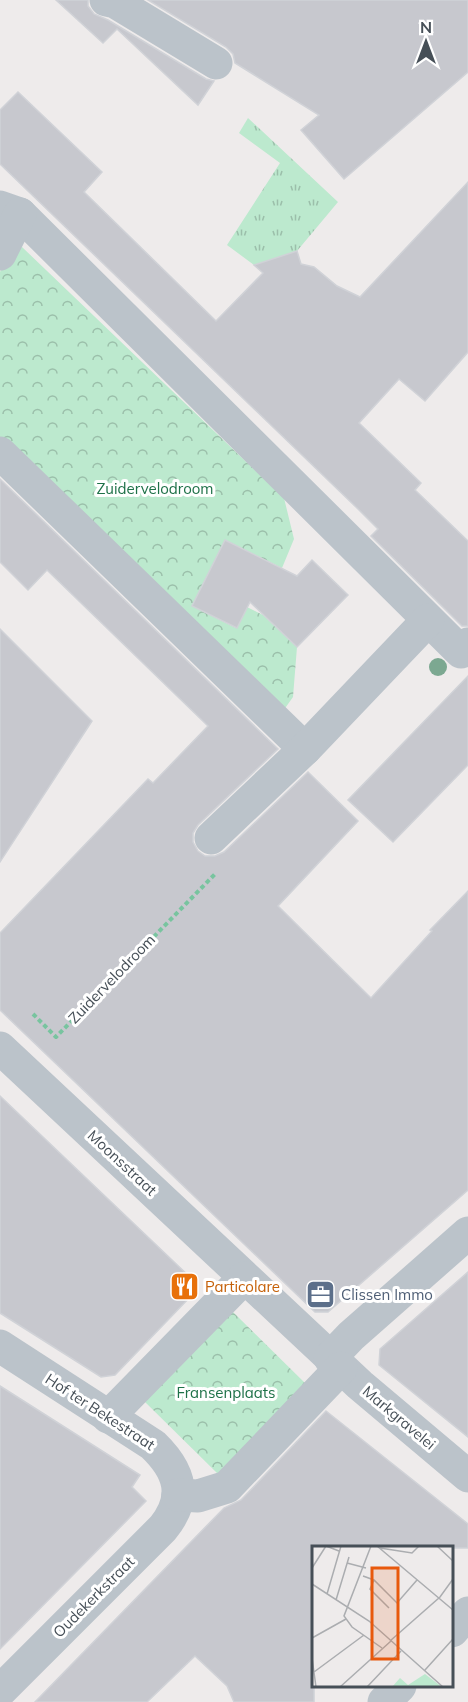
<svg xmlns="http://www.w3.org/2000/svg" width="468" height="1702" font-family="Mulish,sans-serif">
  <style>
    .grass { fill: url(#grass-tufts) }
    .park { fill: url(#park-crowns) }
    .building { fill: #c7c8ce; stroke: #d0d2d7; stroke-width: 1.5 }
    .lines { fill: none; stroke-linecap: round; stroke-linejoin: round }
    .path { stroke: #78c49f; stroke-width: 4; stroke-dasharray: 4.5 3; stroke-linecap: butt }
    .minor { stroke: #bbc3ca; stroke-width: 33 }
    .tree { fill: #7ca891 }
    .labels { text-anchor: middle; stroke-width: 6; stroke-linejoin: round; paint-order: stroke }
    .park-label { font-size: 15px; fill: #1e7148; stroke: #fff }
    .street-label { font-size: 15px; fill: #464f57; stroke: #fff }
    .food-label { font-size: 15px; fill: #c56008; stroke: #fff; text-anchor: start }
    .service-label { font-size: 15px; fill: #4e5e75; stroke: #fff; text-anchor: start }
    .inset-road { fill: none; stroke: #abadb0; stroke-width: 1.5 }
    .view { fill: #e8590c; fill-opacity: 0.15; stroke: #e8590c; stroke-width: 3 }
    .inset-edge { fill: none; stroke: #464f57; stroke-width: 3 }
  </style>
  <defs>
    <pattern id="grass-tufts" width="24" height="20" patternUnits="userSpaceOnUse" patternTransform="scale(1.5)"><rect width="24" height="20" fill="#bce9ce"/><path d="M3 7l-1-3M5 7V3M7 7l1-3M15 17l-1-3M17 17v-4M19 17l1-3" fill="none" stroke="#9bbfaa"/></pattern>
    <pattern id="park-crowns" width="20" height="18" patternUnits="userSpaceOnUse" patternTransform="scale(1.5)"><rect width="20" height="18" fill="#bce9ce"/><path d="M2 6a3 3 0 1 1 6 0M12 15a3 3 0 1 1 6 0" fill="none" stroke="#9bbfaa"/></pattern>
  </defs>
  <rect width="100%" height="100%" fill="#eeebeb"/>
  <!-- grass -->
  <path class="grass" d="M 248,118 L 338,202 L 297,251 L 254,265 L 227,245 L 280,163 L 239,133 Z"/>
  <!-- park -->
  <g class="park">
    <path d="M 22,247 L 284,498 L 294,539 L 282,568 L 225,540 L 192,606 L 236,628 L 247,607 L 263,615 L 297,647 L 293,697 L 276,721 L 0,453 L 0,272 L 8,254 Z"/>
    <path d="M 233,1312 L 307,1385 L 218,1474 L 144,1401 Z"/>
  </g>
  <!-- building -->
  <g class="building">
    <path d="M 56,0 L 88,0 L 88,6 L 94,14 L 108,20 L 206,79 L 214,81 L 198,105 L 117,29 L 103,43 Z"/>
    <path d="M 148,0 L 468,0 L 468,72 L 344,179 L 301,130 L 319,115 L 235,63 L 233,54 L 226,47 Z"/>
    <path d="M 18,92 L 102,172 L 84,192 L 216,321 L 263,273 L 254,265 L 297,251 L 301,264 L 314,267 L 337,286 L 360,297 L 468,182 L 468,352 L 425,401 L 399,379 L 359,423 L 421,483 L 415,490 L 468,541 L 468,626 L 462,626 L 371,536 L 378,529 L 357,508 L 0,164 L 0,110 Z"/>
    <path d="M 0,479 L 278,749 L 198,825 L 193,833 L 193,842 L 198,851 L 205,856 L 215,856 L 224,852 L 308,772 L 358,821 L 278,906 L 371,998 L 432,931 L 430,930 L 468,891 L 468,1190 L 328,1312 L 315,1312 L 0,1010 L 0,933 L 148,779 L 153,783 L 208,726 L 47,570 L 28,590 L 0,562 Z"/>
    <path d="M 225,540 L 297,576 L 312,560 L 348,595 L 297,647 L 250,602 L 237,628 L 192,606 Z"/>
    <path d="M 0,629 L 92,721 L 0,862 Z"/>
    <path d="M 468,676 L 468,765 L 393,842 L 348,800 Z"/>
    <path d="M 0,1096 L 194,1281 L 193,1294 L 115,1375 L 101,1377 L 0,1313 Z"/>
    <path d="M 468,1272 L 468,1437 L 379,1365 L 380,1349 Z"/>
    <path d="M 0,1386 L 140,1475 L 132,1487 L 146,1501 L 0,1649 Z"/>
    <path d="M 326,1411 L 468,1524 L 468,1548 L 314,1548 L 314,1702 L 234,1702 L 227,1686 L 195,1656 L 147,1702 L 35,1702 L 224,1508 L 241,1500 Z"/>
  </g>
  <g class="lines">
    <!-- path -->
    <path class="path" d="M 33,1014 L 56,1037 L 216,873"/>
    <!-- minor -->
    <g class="minor">
      <path d="M 106,0 L 115,2 L 216,63"/>
      <path d="M 0,207 L 20,214 L 461,652 L 468,644"/>
      <path d="M 0,254 L 20,214"/>
      <path d="M 0,453 L 305,749"/>
      <path d="M 211,838 L 305,749 L 428,620"/>
      <path d="M 0,1048 L 360,1385 L 468,1476"/>
      <path d="M 0,1346 L 153,1445 C 180,1471 188,1497 163,1528 L 0,1691"/>
      <path d="M 330,1358 L 351,1336 L 468,1233"/>
      <path d="M 108,1417 L 244,1278"/>
      <path d="M 178,1495 L 198,1496 L 227,1487 L 341,1368"/>
      <path d="M 452,1631 L 468,1613"/>
      <path d="M 384,1702 L 400,1686"/>
    </g>
  </g>
  <!-- trees -->
  <circle class="tree" cx="438" cy="667" r="9"/>
  <!-- icons -->
  <defs>
    <symbol id="restaurant-square" viewBox="-11 -11 22 22"><rect x="-9" y="-9" width="18" height="18" rx="4" fill="#e8710a" stroke="#fff"/><path d="M-5-6h1v4h1v-4h1v4h1v-4h1v5L-1.5 .5V6h-2V.5L-5-1ZM5-6V6H3V1.5H1.5Q1.5-4 5-6Z" fill="#fff"/></symbol>
    <symbol id="office-square" viewBox="-11 -11 22 22"><rect x="-9" y="-9" width="18" height="18" rx="4" fill="#5c6f8a" stroke="#fff"/><path d="M-6-3h4V-5.5h4V-3h4V5H-6ZM-1-4.5V-3h2v-1.5ZM-6 0V1H6V0Z" fill="#fff"/></symbol>
  </defs>
  <g fill-rule="evenodd">
    <use href="#restaurant-square" x="168" y="1270" width="33" height="33"/>
    <use href="#office-square" x="304" y="1278" width="33" height="33"/>
  </g>
  <g class="labels">
    <!-- park labels -->
    <g class="park-label">
      <text x="155" y="494">Zuidervelodroom</text>
      <text x="226" y="1398">Fransenplaats</text>
    </g>
    <!-- street labels -->
    <g class="street-label">
      <text transform="translate(112 979) rotate(-46)" y="5">Zuidervelodroom</text>
      <text transform="translate(122 1163) rotate(43)" y="5">Moonsstraat</text>
      <text transform="translate(100 1412) rotate(33)" y="5">Hof ter Bekestraat</text>
      <text transform="translate(399 1418) rotate(40)" y="5">Markgravelei</text>
      <text transform="translate(94 1597) rotate(-45)" y="5">Oudekerkstraat</text>
    </g>
    <!-- food labels -->
    <g class="food-label">
      <text x="205" y="1292">Particolare</text>
    </g>
    <!-- service labels -->
    <g class="service-label">
      <text x="341" y="1300">Clissen Immo</text>
    </g>
  </g>
  <!-- overview -->
  <g transform="translate(312 1546)">
    <rect width="141" height="141" fill="#eeebeb"/>
    <path d="M 113,128 L 130,141 L 80,141 L 88,132 L 96,139 Z" fill="#bce9ce"/>
    <path class="inset-road" d="M 59,0 L 32,70 L 40,81 L 70,102M 65,0 L 141,64M 125,0 L 141,15M 68,2 L 100,7 L 107,0M 35,17 L 54,22M 0,22 L 14,0 L 27,5M 51,30 L 62,34 L 85,57 L 105,34M 62,34 L 58,43 L 77,62M 0,38 L 57,75 L 131,141M 15,48 L 29,0M 24,54 L 37,11M 0,92 L 34,73M 78,95 L 128,51 L 141,33M 0,112 L 4,141M 113,124 L 141,93M 2,126 L 52,89M 28,141 L 79,95M 55,141 L 89,105"/>
    <path class="view" d="M 60,22 L 86,22 L 86,113 L 60,113 Z"/>
    <rect width="141" height="141" class="inset-edge"/>
  </g>
  <!-- north arrow -->
  <g transform="translate(426 42)" stroke="#ffffff" stroke-width="4.5" paint-order="stroke">
  <path d="M0-4.5L10 22L0 15L-10 22Z" fill="#464f57"/>
  <text y="-9" font-size="16" font-weight="bold" text-anchor="middle" fill="#464f57">N</text>
  </g>
</svg>
